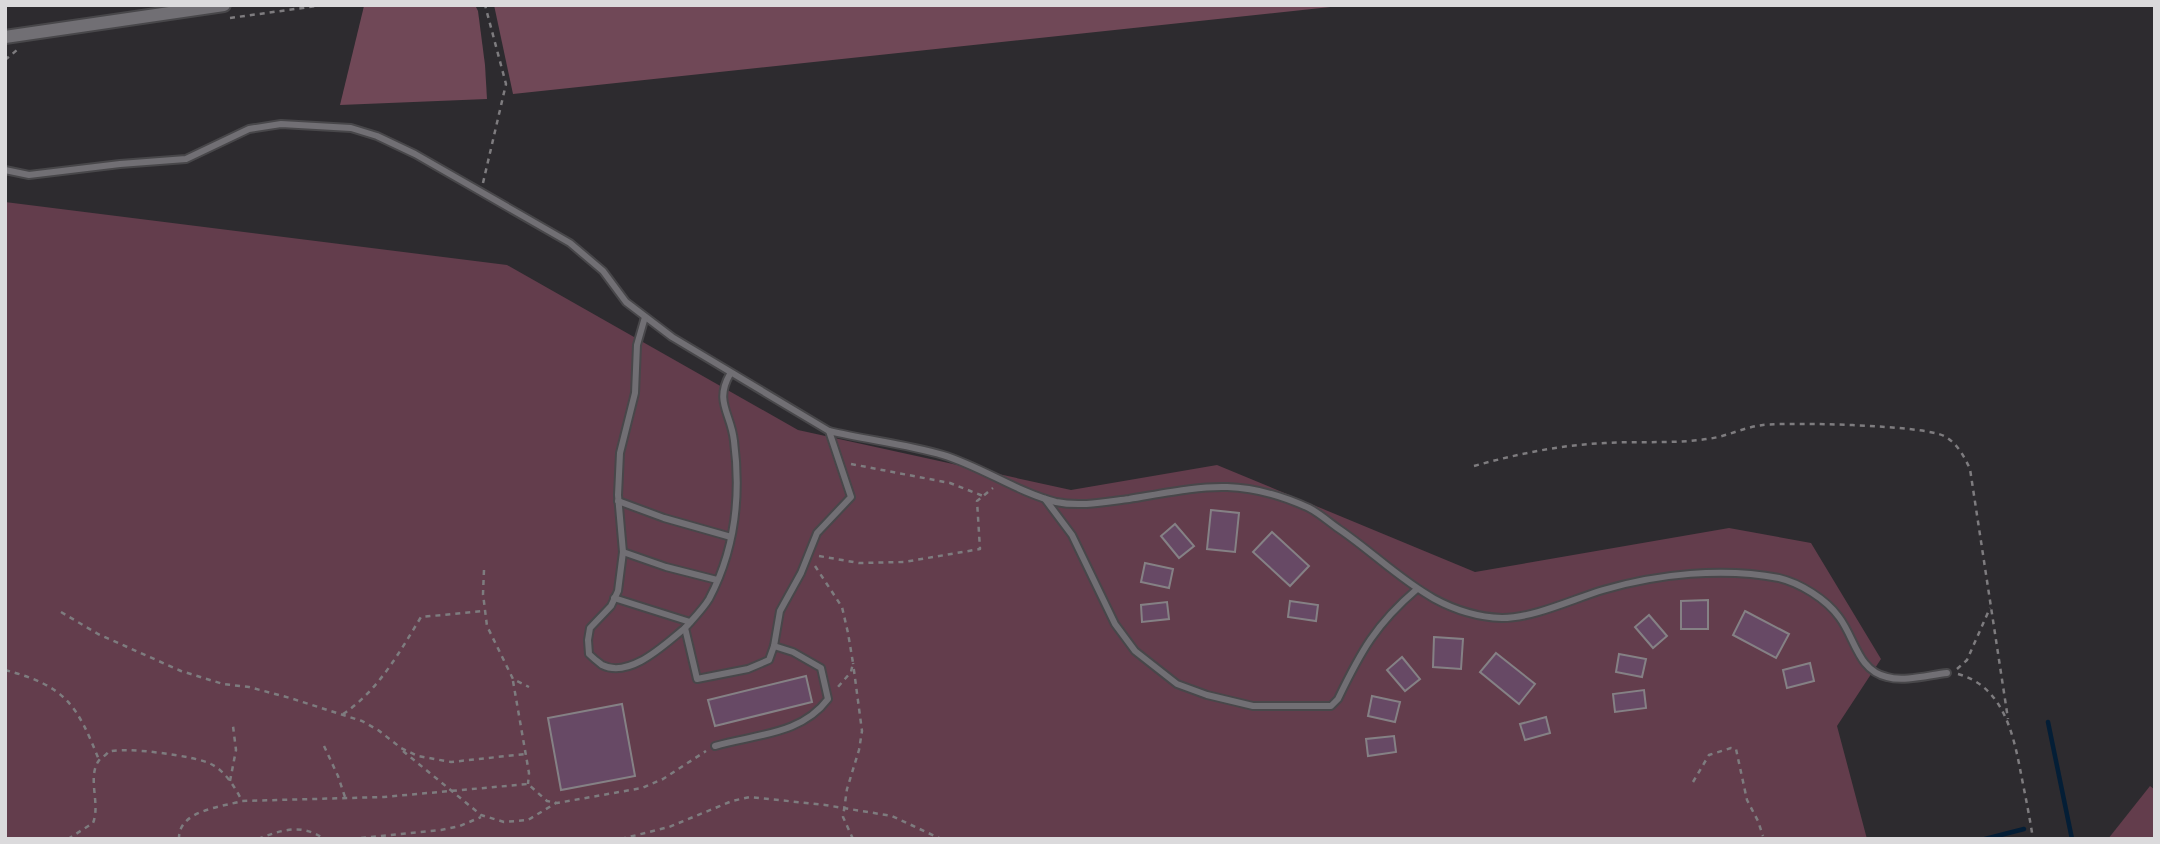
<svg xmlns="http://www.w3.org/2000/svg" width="2160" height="844" font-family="Literata,serif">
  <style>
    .green { fill: #633d4c }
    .forest { fill: #704857 }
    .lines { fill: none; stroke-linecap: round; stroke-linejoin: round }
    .stream { stroke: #041e36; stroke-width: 4.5 }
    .building { fill: #674965; stroke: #858185; stroke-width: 2 }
    .lane-casing { stroke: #48474a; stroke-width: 10 }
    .street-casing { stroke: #48474a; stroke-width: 16 }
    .path { stroke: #7e7c7f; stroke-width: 2.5; stroke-dasharray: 5 5; stroke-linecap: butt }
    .lane { stroke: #716f74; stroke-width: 6 }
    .street { stroke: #716f74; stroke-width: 12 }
  </style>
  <rect width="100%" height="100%" fill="#2d2b2f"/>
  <!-- green -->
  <g class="green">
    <path d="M 5,202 L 507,265 L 798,430 L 1071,490 L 1217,465 L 1475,572 L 1729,528 L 1811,543 L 1881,659 L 1837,726 L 1867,839 L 5,839 Z"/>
    <path d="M 2150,786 L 2155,790 L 2155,839 L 2108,839 Z"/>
  </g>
  <!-- forest -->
  <g class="forest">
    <path d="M 475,5 L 478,11 L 485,65 L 487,99 L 340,105 L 364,6 Z"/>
    <path d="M 494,5 L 1349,5 L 513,94 Z"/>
  </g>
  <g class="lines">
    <!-- stream -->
    <g class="stream">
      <path d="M 2048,722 L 2072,839"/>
      <path d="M 1985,839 L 2024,829"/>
    </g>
  </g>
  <!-- building -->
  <g class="building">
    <path d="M 1211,510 L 1239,513 L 1235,552 L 1207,549 Z"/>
    <path d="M 1175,524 L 1194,546 L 1179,558 L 1161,536 Z"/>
    <path d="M 1272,532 L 1309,566 L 1290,586 L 1253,552 Z"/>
    <path d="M 1145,563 L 1173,569 L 1169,588 L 1141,582 Z"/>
    <path d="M 1708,600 L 1708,629 L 1681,629 L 1681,601 Z"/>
    <path d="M 1290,601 L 1318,605 L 1316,621 L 1288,617 Z"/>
    <path d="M 1167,602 L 1169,619 L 1142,622 L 1141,605 Z"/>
    <path d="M 1745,611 L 1789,634 L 1776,658 L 1733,635 Z"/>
    <path d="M 1649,615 L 1667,636 L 1653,648 L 1635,627 Z"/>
    <path d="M 1434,637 L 1463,639 L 1461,669 L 1433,667 Z"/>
    <path d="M 1496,653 L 1535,684 L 1519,704 L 1480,672 Z"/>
    <path d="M 1619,654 L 1646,659 L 1642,677 L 1616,672 Z"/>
    <path d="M 1402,657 L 1420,679 L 1405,691 L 1387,670 Z"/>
    <path d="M 1810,663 L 1814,681 L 1787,688 L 1783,670 Z"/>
    <path d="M 806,676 L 812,702 L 715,726 L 708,700 Z"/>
    <path d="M 1644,690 L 1646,708 L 1615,712 L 1613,694 Z"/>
    <path d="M 1372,696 L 1400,702 L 1395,722 L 1368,716 Z"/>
    <path d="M 622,704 L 635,776 L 561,790 L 548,718 Z"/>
    <path d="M 1546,717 L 1550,733 L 1525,740 L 1520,724 Z"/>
    <path d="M 1394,736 L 1396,752 L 1368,756 L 1366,739 Z"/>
  </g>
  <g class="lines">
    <defs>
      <g id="lane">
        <path d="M 5,170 L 29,175 L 120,164 L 186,159 L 249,129 L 281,124 L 351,128 L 377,136 L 415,154 L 570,243 L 603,271 L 626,302 L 672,337 L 829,431 L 851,497 L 817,533 L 801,573 L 780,611 L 774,646 L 769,660 L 748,669 L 697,679 L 685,628 C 693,619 703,609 709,599 C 735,550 741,495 734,441 C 731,413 714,402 730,374"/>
        <path d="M 645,317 L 637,345 L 635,393 L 620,453 L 618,495 L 623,552 L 618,591 L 611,606 L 590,628 L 588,640 L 589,654 C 593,658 598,662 602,665 C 630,679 665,644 685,628"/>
        <path d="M 829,431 C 867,440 906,444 943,455 C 982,467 1017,492 1056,502 C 1080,507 1105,502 1129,499 C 1201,487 1239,476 1309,508 C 1319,513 1329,522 1339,529 C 1393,566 1431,615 1502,618 C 1534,618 1573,599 1603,590 C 1657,574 1723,567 1779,578 C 1800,583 1826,599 1839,617 C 1855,638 1858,671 1887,677 C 1904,682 1929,675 1947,673"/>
        <path d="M 1045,499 L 1072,535 L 1115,624 L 1135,651 L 1177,684 L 1207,695 L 1253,706 L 1331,706 L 1338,699 C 1361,651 1376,624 1417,589"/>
        <path d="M 618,501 L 664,518 L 731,537"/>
        <path d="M 623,552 L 666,567 L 717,580"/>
        <path d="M 614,598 L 690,622"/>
        <path d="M 715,746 C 756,734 801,735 828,699 L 821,668 L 793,652 L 774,646"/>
      </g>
      <path id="street" d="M 5,37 L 224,5"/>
    </defs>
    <!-- lane casing -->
    <use href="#lane" class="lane-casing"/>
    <!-- street casing -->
    <use href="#street" class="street-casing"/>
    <!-- path -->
    <g class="path">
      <path d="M 230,18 L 324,5"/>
      <path d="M 5,60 L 17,50"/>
      <path d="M 483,183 L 506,84 L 485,5"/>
      <path d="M 851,464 L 950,483 L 983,496"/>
      <path d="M 1474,466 C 1517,454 1560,445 1605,443 C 1639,441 1673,444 1707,439 C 1726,437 1744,427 1763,425 C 1791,422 1923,425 1944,436 C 1957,443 1964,456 1970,469 L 2008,719"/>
      <path d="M 819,556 L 859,563 L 904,562 L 980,549 L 977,501 L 993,488"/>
      <path d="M 815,566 L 842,607 L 848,633 L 853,663 L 851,672 L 837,688"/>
      <path d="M 484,570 L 483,594 L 487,626 L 513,679 L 529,687"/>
      <path d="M 61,612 L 98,634 L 181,671 L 223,684 L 249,687 L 290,698 L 362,721 L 378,730 L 401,748 L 418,756 L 451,762 L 525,754"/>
      <path d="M 1957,669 L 1967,660 L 1990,608"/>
      <path d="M 5,670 C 66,686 77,705 99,760"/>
      <path d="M 1958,674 C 2005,687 2014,737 2022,779 C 2026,799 2030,819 2033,839"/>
      <path d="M 513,681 L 529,773 L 528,784"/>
      <path d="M 343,714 C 378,691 399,653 421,617 L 484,611"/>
      <path d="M 324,746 L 338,776 L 345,797"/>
      <path d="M 403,751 L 481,815 L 504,822 L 528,820 L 556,803"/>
      <path d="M 230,781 L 236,750 L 233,726"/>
      <path d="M 1693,782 L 1709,755 L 1731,748 L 1736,749 L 1747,800 L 1758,821 L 1763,836"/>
      <path d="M 361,838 L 441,830 L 460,826 L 481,817"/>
      <path d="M 68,839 L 93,823 C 101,803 86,776 100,759 C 101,759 108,753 108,752 C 123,746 196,756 211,764 C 225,771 235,787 242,801 L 384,797 L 528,784 L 547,801 L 557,803 L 642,788 L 663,779 L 706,751"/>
      <path d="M 179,839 C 178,810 222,807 242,801"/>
      <path d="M 258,839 C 281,830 302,823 324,839"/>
      <path d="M 621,839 L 669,827 L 732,801 L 750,797 L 825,805 L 892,816 L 941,839"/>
      <path d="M 853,839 L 843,817 L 847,789 L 859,750 L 862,731 L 853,663"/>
    </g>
    <!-- lane -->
    <use href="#lane" class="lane"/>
    <!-- street -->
    <use href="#street" class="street"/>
  </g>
  <!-- border -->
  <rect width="2160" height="844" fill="none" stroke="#dbdadc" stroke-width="14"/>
</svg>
